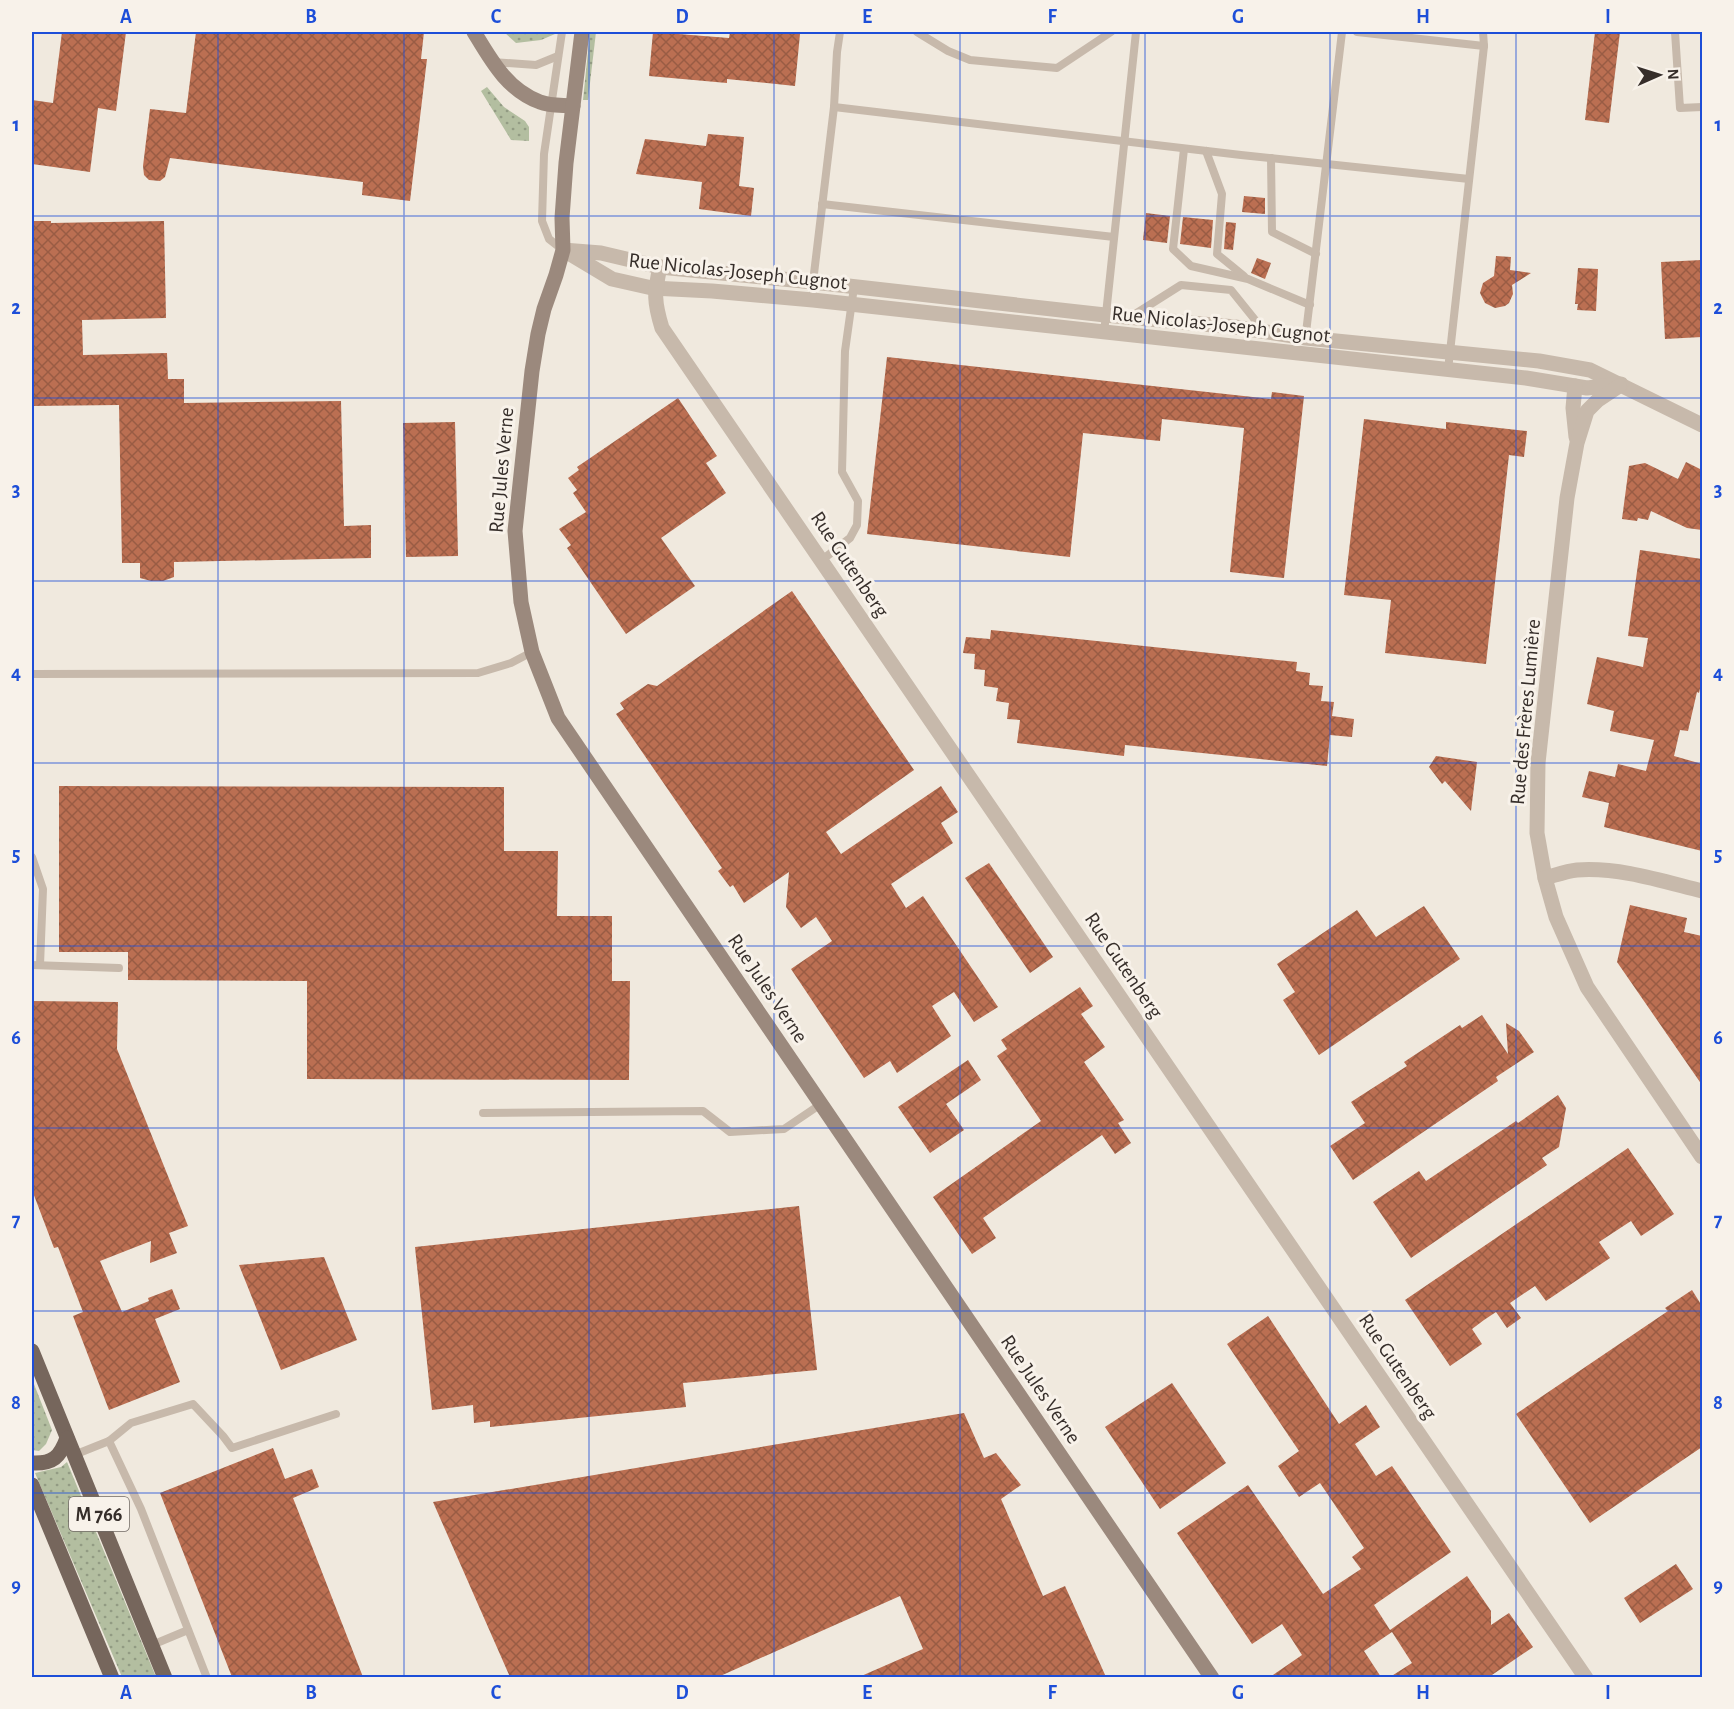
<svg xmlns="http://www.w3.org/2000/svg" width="1734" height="1709" font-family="'Alegreya Sans',sans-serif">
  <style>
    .grass { fill: url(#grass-dots) }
    .building { fill: url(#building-cross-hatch) }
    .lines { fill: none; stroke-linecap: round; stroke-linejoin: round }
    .service { stroke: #c7b9ab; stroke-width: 8 }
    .minor { stroke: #c7b9ab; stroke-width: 15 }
    .secondary { stroke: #9b897d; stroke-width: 15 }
    .primary { stroke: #76665c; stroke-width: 15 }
    .grid { fill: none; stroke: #1d4ed8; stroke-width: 1.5; stroke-opacity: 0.55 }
    .labels { text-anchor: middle; stroke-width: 6; stroke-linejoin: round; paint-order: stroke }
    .shield { fill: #f8f2ea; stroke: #706964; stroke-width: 1.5 }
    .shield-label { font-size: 20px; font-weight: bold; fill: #362e2a }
    .street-label { font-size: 21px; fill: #362e2a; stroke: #f8f2ea }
    .neatline { fill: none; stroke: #1d4ed8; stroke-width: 2 }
    .grid-label { font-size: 20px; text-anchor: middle; font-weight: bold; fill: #1d4ed8 }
  </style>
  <defs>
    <pattern id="grass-dots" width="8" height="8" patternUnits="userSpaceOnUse" patternTransform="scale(1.5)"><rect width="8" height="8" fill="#b3bea0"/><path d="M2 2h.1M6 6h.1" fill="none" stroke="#929b83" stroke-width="1.8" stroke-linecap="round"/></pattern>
    <pattern id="building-cross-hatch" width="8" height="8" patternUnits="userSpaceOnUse" patternTransform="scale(1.5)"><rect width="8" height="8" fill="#bb6f52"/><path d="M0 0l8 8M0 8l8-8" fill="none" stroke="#995c44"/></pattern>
  </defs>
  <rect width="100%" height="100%" fill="#f0e9de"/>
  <!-- grass -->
  <g class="grass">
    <path d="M 504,32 L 555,32 L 555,34 L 541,40 L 516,43 Z"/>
    <path d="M 590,32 L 596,32 L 588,100 L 583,100 Z"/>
    <path d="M 487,87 L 504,107 L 525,121 L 529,127 L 529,141 L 511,140 L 481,91 Z"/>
    <path d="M 32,1379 L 52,1430 L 46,1444 L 39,1451 L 32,1450 Z"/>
    <path d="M 67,1462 L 149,1660 L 156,1677 L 122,1677 L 35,1473 L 61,1467 Z"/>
  </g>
  <!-- building -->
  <g class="building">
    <path d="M 62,32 L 126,32 L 116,111 L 98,108 L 90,172 L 32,164 L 32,100 L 53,103 Z"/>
    <path d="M 196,32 L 424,32 L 421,59 L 427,59 L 410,201 L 362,195 L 363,182 L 170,158 L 165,177 L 160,181 L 149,180 L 144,175 L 143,166 L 150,109 L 186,113 Z"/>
    <path d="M 653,32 L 729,38 L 730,32 L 772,32 L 800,34 L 795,86 L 727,79 L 727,83 L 649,76 Z"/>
    <path d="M 1595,32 L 1620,32 L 1609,123 L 1585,120 Z"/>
    <path d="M 708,134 L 744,137 L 739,186 L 754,188 L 751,216 L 699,209 L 702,182 L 636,174 L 645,139 L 706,146 Z"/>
    <path d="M 1244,196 L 1265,198 L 1265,214 L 1242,212 Z"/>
    <path d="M 1146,213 L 1170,216 L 1167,243 L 1143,240 Z"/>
    <path d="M 1183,217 L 1213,220 L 1211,248 L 1180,244 Z"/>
    <path d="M 32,221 L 51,221 L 51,223 L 164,221 L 166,318 L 82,320 L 83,355 L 167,353 L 168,379 L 184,379 L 184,403 L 341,401 L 344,526 L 371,525 L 371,558 L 174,562 L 174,577 L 163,581 L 151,581 L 140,578 L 140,563 L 122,563 L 119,405 L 32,406 Z"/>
    <path d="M 1226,222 L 1236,223 L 1233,250 L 1224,249 Z"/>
    <path d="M 1496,256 L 1511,257 L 1510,270 L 1531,273 L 1512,285 L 1513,294 L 1509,303 L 1505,306 L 1495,308 L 1485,303 L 1480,293 L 1483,283 L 1494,276 Z"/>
    <path d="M 1257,258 L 1271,263 L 1265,279 L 1251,273 Z"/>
    <path d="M 1702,260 L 1702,337 L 1665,339 L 1661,262 Z"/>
    <path d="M 1578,268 L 1598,269 L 1596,311 L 1577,310 L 1578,304 L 1575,304 Z"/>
    <path d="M 887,357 L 1271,399 L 1272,392 L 1304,396 L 1284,578 L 1230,572 L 1244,428 L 1162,419 L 1160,441 L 1083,433 L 1070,557 L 867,534 Z"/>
    <path d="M 678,398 L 717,456 L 706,463 L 726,493 L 661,538 L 695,586 L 626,634 L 567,548 L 571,545 L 559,529 L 586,512 L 573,493 L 577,490 L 568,478 L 579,470 L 577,467 Z"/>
    <path d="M 1364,419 L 1446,429 L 1446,422 L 1527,431 L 1524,457 L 1509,455 L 1486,664 L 1385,653 L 1391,600 L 1344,595 Z"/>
    <path d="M 455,422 L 458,556 L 406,557 L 403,423 Z"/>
    <path d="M 1686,462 L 1702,470 L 1702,530 L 1687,528 L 1651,511 L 1648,520 L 1638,518 L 1637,521 L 1622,519 L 1629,466 L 1645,463 L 1678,479 Z"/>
    <path d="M 1640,550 L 1702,559 L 1702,680 L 1699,693 L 1697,692 L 1688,731 L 1680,730 L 1674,756 L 1702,764 L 1700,784 L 1702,784 L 1702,851 L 1604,827 L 1609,803 L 1582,797 L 1589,771 L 1615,777 L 1618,764 L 1646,771 L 1654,740 L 1610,731 L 1614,711 L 1587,704 L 1597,657 L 1643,667 L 1648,638 L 1628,636 Z"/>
    <path d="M 792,591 L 914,770 L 826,832 L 841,854 L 941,786 L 958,812 L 941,823 L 953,843 L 891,884 L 906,908 L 923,896 L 998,1007 L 974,1022 L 954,992 L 932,1006 L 951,1036 L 897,1073 L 890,1061 L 864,1078 L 791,969 L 832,941 L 816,917 L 801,928 L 786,907 L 789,872 L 744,903 L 733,885 L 730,887 L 718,871 L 722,868 L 616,714 L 624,709 L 620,703 L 648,684 L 657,686 Z"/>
    <path d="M 991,630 L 1297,662 L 1296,671 L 1310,673 L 1309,685 L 1323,686 L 1321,701 L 1334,702 L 1332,716 L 1354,719 L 1352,737 L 1330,735 L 1327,766 L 1125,745 L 1124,756 L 1017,743 L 1020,720 L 1007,719 L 1009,703 L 996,701 L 998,688 L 984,686 L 985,670 L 974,669 L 975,654 L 963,653 L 966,637 L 990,639 Z"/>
    <path d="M 1436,756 L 1477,762 L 1471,811 L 1445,781 L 1442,784 L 1429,767 Z"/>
    <path d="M 59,786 L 504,787 L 504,851 L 558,851 L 557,916 L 612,916 L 612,981 L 630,981 L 629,1080 L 307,1079 L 307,981 L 128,980 L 128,952 L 59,952 Z"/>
    <path d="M 989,863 L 1053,957 L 1030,973 L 965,878 Z"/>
    <path d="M 1630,905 L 1687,918 L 1684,932 L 1702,936 L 1702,1085 L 1617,962 Z"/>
    <path d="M 1424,906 L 1460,959 L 1319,1055 L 1283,1000 L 1295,992 L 1277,964 L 1357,910 L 1376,937 Z"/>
    <path d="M 1080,987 L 1093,1006 L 1081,1014 L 1105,1047 L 1084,1062 L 1124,1120 L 1118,1123 L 1131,1143 L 1115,1154 L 1102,1135 L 983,1218 L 996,1238 L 972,1254 L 933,1197 L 1041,1121 L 997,1056 L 1007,1049 L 1001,1040 Z"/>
    <path d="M 32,1001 L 118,1002 L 117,1049 L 188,1226 L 169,1233 L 177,1253 L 150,1263 L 151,1241 L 100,1261 L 122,1312 L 149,1301 L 148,1298 L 172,1289 L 180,1309 L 155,1319 L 180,1382 L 109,1410 L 73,1316 L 83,1312 L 58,1247 L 54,1248 L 32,1190 Z"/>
    <path d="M 1482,1015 L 1508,1054 L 1506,1023 L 1519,1031 L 1534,1052 L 1496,1077 L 1498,1081 L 1353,1180 L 1330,1146 L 1365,1123 L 1351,1102 L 1407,1066 L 1404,1062 L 1460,1025 L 1462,1028 Z"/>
    <path d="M 968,1060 L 981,1080 L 946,1104 L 964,1130 L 930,1153 L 898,1107 Z"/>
    <path d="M 1558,1095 L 1566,1108 L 1559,1147 L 1542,1158 L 1547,1165 L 1411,1258 L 1373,1202 L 1419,1171 L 1426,1181 L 1516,1121 L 1518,1123 Z"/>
    <path d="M 1628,1148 L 1674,1214 L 1641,1236 L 1631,1221 L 1599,1242 L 1610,1258 L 1546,1301 L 1535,1286 L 1510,1303 L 1521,1318 L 1507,1328 L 1496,1312 L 1484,1320 L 1472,1329 L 1482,1344 L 1450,1366 L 1405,1300 Z"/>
    <path d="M 799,1206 L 817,1370 L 683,1383 L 686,1407 L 490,1427 L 490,1421 L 474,1423 L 473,1405 L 432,1410 L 415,1247 Z"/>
    <path d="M 324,1257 L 357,1340 L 281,1370 L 239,1265 Z"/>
    <path d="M 1692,1290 L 1702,1306 L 1702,1447 L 1590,1523 L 1516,1414 L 1668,1311 L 1665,1308 Z"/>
    <path d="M 1268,1316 L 1339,1424 L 1366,1405 L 1380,1427 L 1355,1444 L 1376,1476 L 1392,1466 L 1451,1552 L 1374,1605 L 1390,1630 L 1467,1576 L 1491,1611 L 1491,1625 L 1509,1613 L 1533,1647 L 1489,1677 L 1390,1677 L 1412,1663 L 1392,1632 L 1364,1651 L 1381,1677 L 1270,1677 L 1302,1655 L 1282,1624 L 1252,1644 L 1177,1533 L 1248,1485 L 1323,1594 L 1361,1569 L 1352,1557 L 1364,1548 L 1320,1483 L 1299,1497 L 1278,1466 L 1299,1451 L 1227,1344 Z"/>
    <path d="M 1172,1383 L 1226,1463 L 1160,1509 L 1105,1427 Z"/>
    <path d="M 964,1413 L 984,1458 L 996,1453 L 1021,1485 L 1001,1499 L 1043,1596 L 1065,1586 L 1106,1677 L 859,1677 L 923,1649 L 900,1596 L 718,1677 L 510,1677 L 433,1502 Z"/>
    <path d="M 273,1448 L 285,1479 L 312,1469 L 319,1487 L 293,1498 L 363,1677 L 232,1677 L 160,1493 Z"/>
    <path d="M 1676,1564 L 1693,1589 L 1640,1623 L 1624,1598 Z"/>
  </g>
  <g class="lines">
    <!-- service -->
    <g class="service">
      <path d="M 562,32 L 544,154 L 542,221 L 549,239 L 563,250"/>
      <path d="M 917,32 L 948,51 L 970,60 L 1057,68 L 1111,32"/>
      <path d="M 1357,32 L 1484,46"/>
      <path d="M 1675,32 L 1680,108 L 1702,107"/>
      <path d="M 492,62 L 536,65 L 558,56"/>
      <path d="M 834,107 L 1241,155 L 1469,179"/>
      <path d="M 1184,149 L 1173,249 L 1191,266 L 1248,279 L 1310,305"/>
      <path d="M 1206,151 L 1222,194 L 1217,254 L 1244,276"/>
      <path d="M 1271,158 L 1272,232 L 1316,254"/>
      <path d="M 822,204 L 1114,237"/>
      <path d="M 813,300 L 813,282 L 834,107 L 837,52 L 840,32"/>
      <path d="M 1132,316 L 1181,285 L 1231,290 L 1264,331"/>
      <path d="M 1104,333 L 1136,32"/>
      <path d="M 1305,341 L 1342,32"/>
      <path d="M 1448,370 L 1484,46 L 1483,32"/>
      <path d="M 822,560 L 850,538 L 857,525 L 858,501 L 842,472 L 845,351 L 854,287"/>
      <path d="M 32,674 L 478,673 L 511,663 L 532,652"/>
      <path d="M 32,857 L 43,889 L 40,965"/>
      <path d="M 32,965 L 119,968"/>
      <path d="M 483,1113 L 703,1111 L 730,1132 L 784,1129 L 821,1104"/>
      <path d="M 109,1441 L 131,1423 L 193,1404 L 223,1436 L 232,1448 L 336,1414"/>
      <path d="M 74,1455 L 109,1441 L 141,1509 L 207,1678"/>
      <path d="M 152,1645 L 188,1630"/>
    </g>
    <!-- minor -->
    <g class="minor">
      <path d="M 563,250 L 601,253 L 660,267 L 813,282 L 1105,315 L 1235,327 L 1306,338 L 1539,361 L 1590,370 L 1702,425"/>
      <path d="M 567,252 L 612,279 L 652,288 L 712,291 L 813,300 L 1526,378 L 1587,388 L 1621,384"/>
      <path d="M 660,267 C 654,293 654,302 662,328 L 1586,1678"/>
      <path d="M 1575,386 L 1573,408 L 1576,437"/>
      <path d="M 1619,386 L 1598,400 L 1587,411 L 1577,443 L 1567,498 L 1538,763 L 1537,833 L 1545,878 L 1556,917 L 1587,987 L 1702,1157"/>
      <path d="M 1545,878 C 1556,875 1567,871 1577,870 C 1620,867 1662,881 1702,891"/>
    </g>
    <!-- secondary -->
    <g class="secondary">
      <path d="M 474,32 C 491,60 507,90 540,102 C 550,106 562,105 573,106"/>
      <path d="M 582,32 L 566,163 L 562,218 L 563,250 L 556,275 L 544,309 L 538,334 L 532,371 L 515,531 L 521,602 L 532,652 L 558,718 L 1212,1678"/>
    </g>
    <!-- primary -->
    <g class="primary">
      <path d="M 32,1351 L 165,1678"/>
      <path d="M 32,1463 C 53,1464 60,1457 67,1438"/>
      <path d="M 32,1485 L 112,1678"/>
    </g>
  </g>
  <!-- grid -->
  <path class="grid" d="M 218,32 L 218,1678M 404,32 L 404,1678M 589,32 L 589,1678M 774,32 L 774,1678M 960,32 L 960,1678M 1145,32 L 1145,1678M 1330,32 L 1330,1678M 1516,32 L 1516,1678M 32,216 L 1702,216M 32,398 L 1702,398M 32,581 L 1702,581M 32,763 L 1702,763M 32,946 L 1702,946M 32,1128 L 1702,1128M 32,1311 L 1702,1311M 32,1493 L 1702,1493"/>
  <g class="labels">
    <!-- shield labels -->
    <rect class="shield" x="69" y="1497" width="60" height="34" rx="4.5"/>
    <g class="shield-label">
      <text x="99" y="1521">M 766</text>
    </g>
    <!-- street labels -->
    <g class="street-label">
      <text transform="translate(738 271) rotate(6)" y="7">Rue Nicolas-Joseph Cugnot</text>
      <text transform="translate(1221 324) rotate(6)" y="7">Rue Nicolas-Joseph Cugnot</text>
      <text transform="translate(501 470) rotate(-85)" y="7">Rue Jules Verne</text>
      <text transform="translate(850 564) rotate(56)" y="7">Rue Gutenberg</text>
      <text transform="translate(1525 712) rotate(-85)" y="7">Rue des Frères Lumière</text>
      <text transform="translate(1124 965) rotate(56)" y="7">Rue Gutenberg</text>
      <text transform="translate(768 988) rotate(56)" y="7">Rue Jules Verne</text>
      <text transform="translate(1398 1366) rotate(56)" y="7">Rue Gutenberg</text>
      <text transform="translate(1041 1389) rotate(56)" y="7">Rue Jules Verne</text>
    </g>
  </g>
  <!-- border -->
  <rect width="1734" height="1709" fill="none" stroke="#f8f2ea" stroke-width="66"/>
  <!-- north arrow -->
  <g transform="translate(1659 75) rotate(87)" stroke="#f8f2ea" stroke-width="4.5" paint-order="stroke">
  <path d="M0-4.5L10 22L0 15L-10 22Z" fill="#362e2a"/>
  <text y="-9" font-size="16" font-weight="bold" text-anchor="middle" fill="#362e2a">N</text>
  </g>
  <rect x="33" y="33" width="1668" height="1643" class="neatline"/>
  <g class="grid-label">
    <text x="126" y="23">A</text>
    <text x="311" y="23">B</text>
    <text x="496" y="23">C</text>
    <text x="682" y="23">D</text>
    <text x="867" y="23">E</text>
    <text x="1052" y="23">F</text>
    <text x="1238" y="23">G</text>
    <text x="1423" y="23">H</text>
    <text x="1608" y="23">I</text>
    <text x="16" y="131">1</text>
    <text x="1718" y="131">1</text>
    <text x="16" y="314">2</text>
    <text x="1718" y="314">2</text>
    <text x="16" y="496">3</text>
    <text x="1718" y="496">3</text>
    <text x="16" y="679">4</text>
    <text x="1718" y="679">4</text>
    <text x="16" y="861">5</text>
    <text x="1718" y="861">5</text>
    <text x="16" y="1044">6</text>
    <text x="1718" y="1044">6</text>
    <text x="16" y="1226">7</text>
    <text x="1718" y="1226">7</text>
    <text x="16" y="1409">8</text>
    <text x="1718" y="1409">8</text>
    <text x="16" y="1592">9</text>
    <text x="1718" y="1592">9</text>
    <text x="126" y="1699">A</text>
    <text x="311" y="1699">B</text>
    <text x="496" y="1699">C</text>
    <text x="682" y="1699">D</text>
    <text x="867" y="1699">E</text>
    <text x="1052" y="1699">F</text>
    <text x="1238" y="1699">G</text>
    <text x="1423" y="1699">H</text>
    <text x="1608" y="1699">I</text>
  </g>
</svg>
